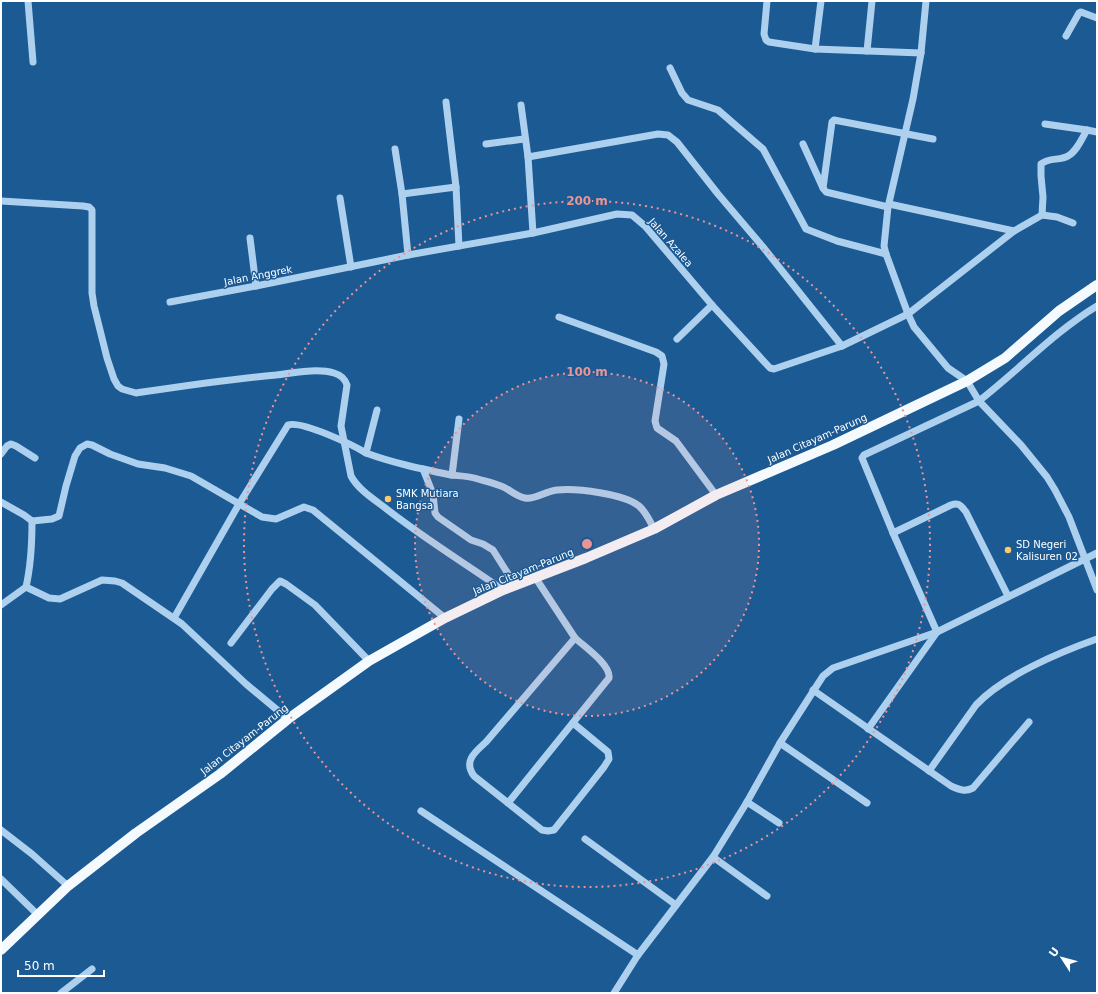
<svg xmlns="http://www.w3.org/2000/svg" width="1098" height="994" font-family="'DejaVu Sans',sans-serif">
  <style>
    .lines { fill: none; stroke-linecap: round; stroke-linejoin: round }
    .minor { stroke: #add0ef; stroke-width: 7 }
    .major { stroke: #f5faff; stroke-width: 10 }
    .ring { fill: none; stroke: #ea9494; stroke-width: 2; stroke-dasharray: 2 4 }
    .poi-dot { fill: #ffc86b; stroke: #1c5a94; stroke-width: 1.5 }
    .labels { text-anchor: middle; stroke-width: 3; stroke-linejoin: round; paint-order: stroke }
    .street-label { font-size: 10px; fill: #fff; stroke: #1c5a94 }
    .poi-label { font-size: 10px; fill: #fff; stroke: #1c5a94; text-anchor: start }
    .centre { fill: #ea9494; stroke: #1c5a94; stroke-width: 2 }
    .ring-label { font-size: 12px; text-anchor: middle; font-weight: bold; fill: #ea9494; stroke: #1c5a94; stroke-width: 3; stroke-linejoin: round; paint-order: stroke }
  </style>
  <rect width="100%" height="100%" fill="#1c5a94"/>
  <g class="lines">
    <!-- minor -->
    <g class="minor">
      <path d="M 28,1 L 33,62"/>
      <path d="M 767,1 L 764,34 L 766,40 L 769,42 L 815,49 L 921,53"/>
      <path d="M 926,1 L 921,53 L 913,99 L 888,207 L 884,246 L 886,254 L 908,314 L 914,327 L 948,368 L 967,381 L 979,401 L 1021,445 L 1047,477 L 1055,490 L 1069,517 L 1097,590"/>
      <path d="M 1066,36 L 1079,13 L 1081,12 L 1097,18"/>
      <path d="M 815,49 L 821,1"/>
      <path d="M 867,51 L 872,1"/>
      <path d="M 670,68 L 682,93 L 688,100 L 718,110 L 763,149 L 806,229 L 837,241 L 886,254"/>
      <path d="M 446,102 L 456,187 L 459,246"/>
      <path d="M 521,105 L 528,157 L 533,233"/>
      <path d="M 1045,124 L 1087,130"/>
      <path d="M 486,144 L 524,139"/>
      <path d="M 803,144 L 823,188 L 832,122 L 834,120 L 933,139"/>
      <path d="M 395,149 L 402,194 L 408,255"/>
      <path d="M 528,157 L 658,134 L 668,135 L 677,142 L 718,194 L 763,247 L 842,346"/>
      <path d="M 823,188 L 826,192 L 888,207"/>
      <path d="M 402,194 L 456,187"/>
      <path d="M 340,198 L 351,267"/>
      <path d="M 1,201 L 83,206 L 89,207 L 92,210 L 92,293 L 94,306 L 107,358 L 114,379 L 118,386 L 122,389 L 136,393 C 183,386 229,379 276,375 C 294,373 317,368 334,373 C 341,375 345,379 347,385 L 341,426 L 351,476 C 358,489 372,498 384,507 C 422,537 463,562 503,590"/>
      <path d="M 889,204 L 1014,231"/>
      <path d="M 1042,215 L 1043,197 L 1041,176 L 1041,164 C 1049,157 1060,161 1068,156 C 1077,151 1082,138 1087,130 L 1097,132"/>
      <path d="M 250,238 L 256,286"/>
      <path d="M 170,302 L 256,286 L 408,255 L 533,233 L 617,214 L 632,215 L 645,226 L 712,305 L 770,368 L 774,369 L 842,346 L 908,314 L 1014,231 L 1042,215 L 1057,217 L 1073,223"/>
      <path d="M 1097,306 C 1054,332 1019,370 979,401 L 864,455 L 862,458 L 893,533 L 937,632 L 1097,553"/>
      <path d="M 559,317 L 656,352 L 662,356 L 664,364 L 655,421 L 657,428 L 676,441 L 716,495"/>
      <path d="M 677,339 L 712,305"/>
      <path d="M 377,410 L 366,453 C 393,463 422,469 451,475 C 460,476 469,476 478,479 C 485,481 494,483 501,486 C 509,489 517,497 525,498 C 536,500 545,491 557,490 C 577,488 624,494 639,506 C 646,512 650,521 654,529"/>
      <path d="M 1,454 L 7,446 L 11,444 L 16,446 L 35,458"/>
      <path d="M 423,469 L 433,494 L 435,513 L 438,517 L 471,540 L 483,544 L 493,550 L 515,585"/>
      <path d="M 452,475 L 459,419"/>
      <path d="M 1,502 L 24,515 L 32,521 C 32,544 31,565 26,587"/>
      <path d="M 32,521 L 52,519 L 59,516 L 66,486 L 75,456 L 80,448 L 87,444 L 92,445 L 110,454 L 138,464 L 165,468 L 191,476 L 262,517 L 276,519 L 304,507 L 313,510 L 445,618"/>
      <path d="M 893,533 L 951,505 C 959,502 961,506 966,512 L 1008,596"/>
      <path d="M 535,577 L 575,638 L 486,742 C 475,752 463,761 474,776 L 542,830 L 548,831 L 554,830 L 604,767 L 609,759 L 608,752 L 573,723"/>
      <path d="M 1,605 L 26,587 L 49,598 L 60,599 L 102,580 L 115,581 L 122,583 L 182,624 L 246,684 L 288,719"/>
      <path d="M 174,618 L 239,504 L 288,425 C 301,420 353,445 366,453"/>
      <path d="M 231,643 L 272,589 L 280,581 L 286,584 L 315,605 L 369,661"/>
      <path d="M 813,690 L 951,786 C 960,790 965,792 973,788 L 1029,722"/>
      <path d="M 868,729 L 937,632"/>
      <path d="M 780,743 L 867,803"/>
      <path d="M 929,771 L 976,705 C 1003,676 1060,652 1097,639"/>
      <path d="M 747,802 L 779,823"/>
      <path d="M 508,803 L 609,678 C 611,665 585,647 575,638"/>
      <path d="M 421,811 L 638,955"/>
      <path d="M 1,830 L 32,854 L 68,886"/>
      <path d="M 585,839 L 676,905"/>
      <path d="M 713,857 L 767,896"/>
      <path d="M 1,879 L 38,915"/>
      <path d="M 61,993 L 92,969"/>
      <path d="M 614,993 L 638,955 L 713,857 L 747,802 L 780,743 L 823,676 L 833,668 L 937,632"/>
    </g>
    <!-- major -->
    <path class="major" d="M 1,950 L 68,886 L 136,833 L 220,774 L 288,719 L 369,661 L 445,618 L 503,590 L 586,558 L 654,529 L 716,495 L 833,445 L 967,381 L 1005,358 L 1059,311 L 1097,285"/>
  </g>
  <!-- distance rings -->
  <circle cx="587" cy="544" r="172" fill="#ea9494" fill-opacity=".12"/>
  <g class="ring">
    <circle cx="587" cy="544" r="172"/>
    <circle cx="587" cy="544" r="343"/>
  </g>
  <!-- markers -->
  <g class="poi-dot">
    <circle cx="388" cy="499" r="4"/>
    <circle cx="1008" cy="550" r="4"/>
  </g>
  <g class="labels">
    <!-- street labels -->
    <g class="street-label">
      <text transform="translate(671 242) rotate(49)" y="4">Jalan Azalea</text>
      <text transform="translate(258 275) rotate(-11)" y="4">Jalan Anggrek</text>
      <text transform="translate(817 438) rotate(-24)" y="4">Jalan Citayam-Parung</text>
      <text transform="translate(523 571) rotate(-22)" y="4">Jalan Citayam-Parung</text>
      <text transform="translate(244 739) rotate(-38)" y="4">Jalan Citayam-Parung</text>
    </g>
    <!-- poi labels -->
    <g class="poi-label">
      <text x="396" y="497">SMK Mutiara<tspan x="396" dy="12">Bangsa</tspan></text>
      <text x="1016" y="548">SD Negeri<tspan x="1016" dy="12">Kalisuren 02</tspan></text>
    </g>
  </g>
  <circle cx="587" cy="544" r="6" class="centre"/>
  <g class="ring-label">
    <text x="587" y="205">200 m</text>
    <text x="587" y="376">100 m</text>
  </g>
  <!-- border -->
  <rect width="1098" height="994" fill="none" stroke="#ffffff" stroke-width="4"/>
  <!-- north arrow -->
  <g transform="translate(1062 958) rotate(306)" stroke="#1c5a94" stroke-width="3" paint-order="stroke">
  <path d="M0-3L7 15L0 10L-7 15Z" fill="#ffffff"/>
  <text y="-6" font-size="11" font-weight="bold" text-anchor="middle" fill="#ffffff">U</text>
  </g>
  <!-- scale -->
  <path d="M18 970v6h86v-6" fill="none" stroke="#ffffff" stroke-width="2"/>
  <text x="24" y="970" font-size="12" fill="#ffffff" stroke="#1c5a94" stroke-width="3" paint-order="stroke">50 m</text>
</svg>
